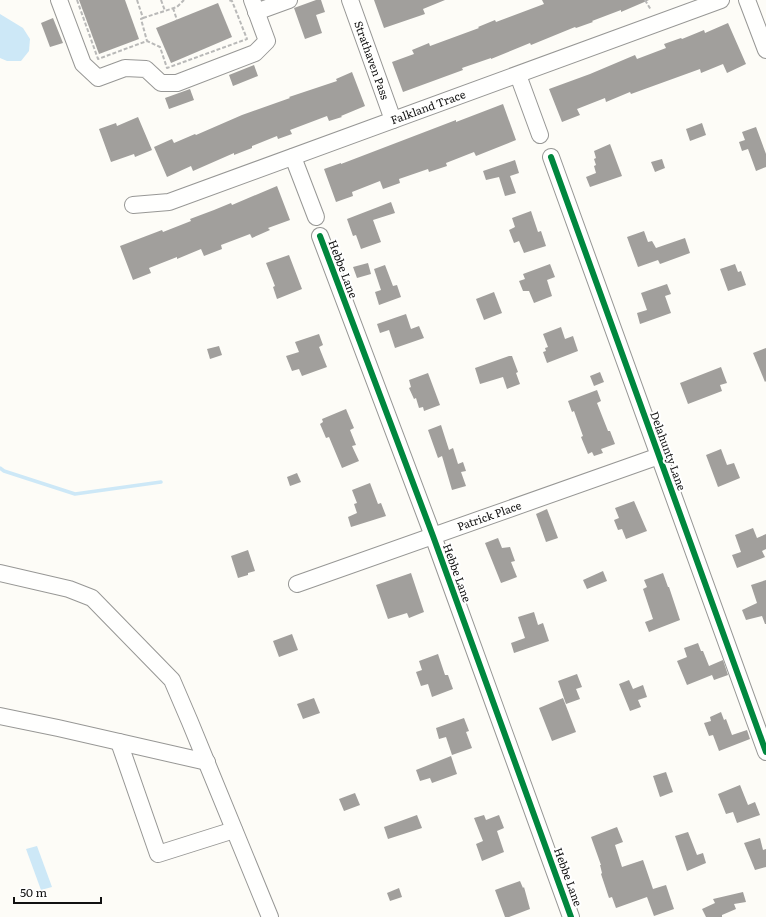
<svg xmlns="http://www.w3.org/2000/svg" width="766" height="917" font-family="Literata,serif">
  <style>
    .water { fill: #cde8f7 }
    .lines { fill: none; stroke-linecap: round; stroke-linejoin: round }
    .stream { stroke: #cde8f7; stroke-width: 3.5 }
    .building { fill: #a19f9c }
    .minor-casing { stroke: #979795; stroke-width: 18 }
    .path { stroke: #b9b9b8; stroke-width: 2; stroke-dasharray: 4 2; stroke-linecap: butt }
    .minor { stroke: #fffffe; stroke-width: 16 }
    .cycleway-casing { stroke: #fff; stroke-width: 8 }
    .cycleway { stroke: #00873e; stroke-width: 6 }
    .labels { text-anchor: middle; stroke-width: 4; stroke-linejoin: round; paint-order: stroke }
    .street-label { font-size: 11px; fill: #111; stroke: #fff }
  </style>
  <rect width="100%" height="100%" fill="#fdfcf7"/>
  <!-- water -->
  <g class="water">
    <path d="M 0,14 L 23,28 L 30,39 L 29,51 L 21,61 L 7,61 L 0,58 Z"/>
    <path d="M 37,846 L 52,887 L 41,890 L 26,849 Z"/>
  </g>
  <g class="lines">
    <!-- stream -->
    <path class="stream" d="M 0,468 L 4,471 L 75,494 L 161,482"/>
  </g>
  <!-- building -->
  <g class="building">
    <path d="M 79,0 L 125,0 L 139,39 L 99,54 Z"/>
    <path d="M 316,0 L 321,0 L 325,12 L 316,15 L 322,33 L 305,39 L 294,8 Z"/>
    <path d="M 374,0 L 445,0 L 423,9 L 425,14 L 384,28 Z"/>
    <path d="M 542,0 L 649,0 L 621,12 L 621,10 L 592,21 L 593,22 L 576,28 L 575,27 L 531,45 L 530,43 L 491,59 L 491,58 L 462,68 L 463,70 L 403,92 L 392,62 L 414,54 L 412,50 L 429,43 L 430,46 L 479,28 L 478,27 L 495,20 L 496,22 L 544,4 Z"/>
    <path d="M 218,3 L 232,37 L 171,63 L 156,28 Z"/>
    <path d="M 53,18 L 63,43 L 50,47 L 41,23 Z"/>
    <path d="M 728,23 L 746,64 L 727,73 L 723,64 L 701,73 L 700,69 L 631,94 L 630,92 L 606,102 L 605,98 L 577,109 L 580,115 L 562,122 L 549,89 L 590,74 L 635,55 L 637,59 L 666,48 L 664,44 L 681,38 L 682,39 L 704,30 L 705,33 Z"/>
    <path d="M 254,65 L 258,76 L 233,86 L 229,75 Z"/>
    <path d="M 352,72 L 365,106 L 341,116 L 342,117 L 329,121 L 327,116 L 290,130 L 292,134 L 278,139 L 277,136 L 252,146 L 252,148 L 234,155 L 234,153 L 193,171 L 191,166 L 167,177 L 154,147 L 172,139 L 174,143 L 195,134 L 196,135 L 242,115 L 290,98 L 289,97 L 337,81 L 336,79 Z"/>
    <path d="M 190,89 L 194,100 L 169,109 L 165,98 Z"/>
    <path d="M 503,104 L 516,140 L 476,156 L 474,152 L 446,163 L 447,166 L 429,172 L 428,169 L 399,179 L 400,183 L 383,189 L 380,181 L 352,192 L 353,196 L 336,202 L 324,169 L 341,163 L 341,164 L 456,120 L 456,122 Z"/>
    <path d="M 138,117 L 152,150 L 135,157 L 134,154 L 111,162 L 99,129 L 116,123 L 117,126 Z"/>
    <path d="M 702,123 L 706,135 L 690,141 L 686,129 Z"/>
    <path d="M 756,127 L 766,154 L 766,167 L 756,171 L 748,149 L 742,151 L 739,142 L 745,140 L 742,132 Z"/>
    <path d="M 610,144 L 622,176 L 590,187 L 586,177 L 596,173 L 594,166 L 596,165 L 594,159 L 596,158 L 594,151 Z"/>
    <path d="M 662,159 L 665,168 L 655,172 L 651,162 Z"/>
    <path d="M 515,160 L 519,173 L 510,176 L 516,193 L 505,196 L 499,177 L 486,180 L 483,171 Z"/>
    <path d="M 277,186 L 290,220 L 268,228 L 270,230 L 252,238 L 250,234 L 221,245 L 222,249 L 204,256 L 201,249 L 177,259 L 177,257 L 149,268 L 151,273 L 133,280 L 120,246 L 162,230 L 163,232 L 191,221 L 190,219 L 214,210 L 231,203 L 232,205 Z"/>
    <path d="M 391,202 L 395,213 L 373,220 L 381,242 L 361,249 L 356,235 L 353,236 L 347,219 Z"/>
    <path d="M 531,211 L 538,232 L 541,231 L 546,246 L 524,253 L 519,241 L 514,243 L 509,230 L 515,227 L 512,218 Z"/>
    <path d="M 644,231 L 648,242 L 652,241 L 656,248 L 685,238 L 690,253 L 660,264 L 658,260 L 638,267 L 627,237 Z"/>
    <path d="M 289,255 L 302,289 L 277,299 L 273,287 L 275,286 L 266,263 Z"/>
    <path d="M 368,263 L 371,274 L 357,278 L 353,267 Z"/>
    <path d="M 550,264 L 555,277 L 547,280 L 552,296 L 534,303 L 529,291 L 523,291 L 519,281 L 525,279 L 523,274 Z"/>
    <path d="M 735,264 L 738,272 L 741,271 L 746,285 L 728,291 L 720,269 Z"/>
    <path d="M 385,265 L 393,286 L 397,285 L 401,297 L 379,305 L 375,292 L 381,290 L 374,269 Z"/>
    <path d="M 667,284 L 671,294 L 665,296 L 671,313 L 640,324 L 637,313 L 647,310 L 641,293 Z"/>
    <path d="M 494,292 L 502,313 L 484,320 L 476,299 Z"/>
    <path d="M 406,314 L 411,329 L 419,326 L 424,338 L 395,348 L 389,330 L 380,333 L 377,324 Z"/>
    <path d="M 561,327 L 565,339 L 573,336 L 578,351 L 547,363 L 543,352 L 546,351 L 545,348 L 548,347 L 543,334 Z"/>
    <path d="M 319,334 L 323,345 L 319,347 L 327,367 L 302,376 L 299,369 L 292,371 L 286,356 L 299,352 L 295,342 Z"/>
    <path d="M 219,346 L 222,355 L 210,359 L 207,349 Z"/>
    <path d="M 766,348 L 766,381 L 765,382 L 753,353 Z"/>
    <path d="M 509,356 L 512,356 L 518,372 L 516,373 L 520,384 L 507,389 L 503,377 L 480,384 L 475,368 Z"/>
    <path d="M 721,367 L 727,383 L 720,385 L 722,391 L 688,404 L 680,383 Z"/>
    <path d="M 600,372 L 604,382 L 594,386 L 590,376 Z"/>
    <path d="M 428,373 L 440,405 L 424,411 L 423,407 L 419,408 L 416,398 L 414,399 L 409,388 L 411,387 L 409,380 Z"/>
    <path d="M 597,390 L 601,401 L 597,403 L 608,431 L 610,431 L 615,444 L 601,449 L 603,453 L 594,456 L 592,452 L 588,454 L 581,437 L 583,436 L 574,411 L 572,412 L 568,401 Z"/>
    <path d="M 346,409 L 354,428 L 350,430 L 356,445 L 352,446 L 359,461 L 342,468 L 329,437 L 326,438 L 320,424 L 323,422 L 322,419 Z"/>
    <path d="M 441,425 L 449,450 L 453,448 L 458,464 L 463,462 L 466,471 L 461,472 L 466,486 L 452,490 L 442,456 L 438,458 L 428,430 Z"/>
    <path d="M 721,449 L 727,465 L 734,463 L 740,478 L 718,487 L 706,455 Z"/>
    <path d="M 297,473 L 301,482 L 290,486 L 287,477 Z"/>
    <path d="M 370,483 L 378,504 L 381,503 L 386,516 L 351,527 L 348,517 L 357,513 L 354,504 L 357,503 L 352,490 Z"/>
    <path d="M 634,501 L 647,531 L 626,539 L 622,529 L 618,530 L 614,520 L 619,518 L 615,508 Z"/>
    <path d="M 547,509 L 558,538 L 546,542 L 536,514 Z"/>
    <path d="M 753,528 L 757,538 L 766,534 L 766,549 L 762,551 L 765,557 L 737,568 L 732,555 L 741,552 L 735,535 Z"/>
    <path d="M 498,538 L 502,548 L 510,547 L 515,561 L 511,562 L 517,577 L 501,583 L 485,543 Z"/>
    <path d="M 248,550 L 255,571 L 248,573 L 248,575 L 238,578 L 231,556 Z"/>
    <path d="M 603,571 L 607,581 L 587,589 L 583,580 Z"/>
    <path d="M 411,573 L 424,612 L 409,618 L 407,613 L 388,619 L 376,585 Z"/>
    <path d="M 663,573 L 668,587 L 669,587 L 680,620 L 649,632 L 645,622 L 653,619 L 643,589 L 647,587 L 644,580 Z"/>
    <path d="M 766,580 L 766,624 L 765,624 L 762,616 L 746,620 L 742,610 L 757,603 L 751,585 Z"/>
    <path d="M 534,612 L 538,625 L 543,623 L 549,641 L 514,653 L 511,643 L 525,638 L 518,617 Z"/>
    <path d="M 292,634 L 298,650 L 279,657 L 273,641 Z"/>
    <path d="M 698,643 L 701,651 L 703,651 L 709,666 L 723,660 L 728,675 L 714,680 L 712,675 L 687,685 L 677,661 L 687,657 L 684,648 Z"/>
    <path d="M 438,654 L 445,675 L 448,675 L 453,689 L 432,697 L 428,684 L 421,686 L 416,672 L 422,670 L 419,661 Z"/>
    <path d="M 577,674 L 582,687 L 576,689 L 580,699 L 566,704 L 558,681 Z"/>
    <path d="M 629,680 L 633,689 L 643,685 L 647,697 L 638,700 L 641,707 L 630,711 L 619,684 Z"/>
    <path d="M 314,698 L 320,713 L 303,719 L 297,704 Z"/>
    <path d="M 563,698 L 576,732 L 552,741 L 539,708 Z"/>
    <path d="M 721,712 L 724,720 L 726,719 L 732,735 L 747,730 L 750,739 L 719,751 L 713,735 L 709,736 L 704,723 L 711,721 L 710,717 Z"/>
    <path d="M 464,718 L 469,731 L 466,732 L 472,748 L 452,755 L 446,737 L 439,739 L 436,728 Z"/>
    <path d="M 451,756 L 457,774 L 432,783 L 430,778 L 420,781 L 416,770 Z"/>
    <path d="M 666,772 L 673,792 L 660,797 L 653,776 Z"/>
    <path d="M 740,785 L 748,805 L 755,802 L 760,815 L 737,823 L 733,812 L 726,814 L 718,794 Z"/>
    <path d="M 355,793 L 360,805 L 344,811 L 339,799 Z"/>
    <path d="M 417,815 L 422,828 L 388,839 L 384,827 Z"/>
    <path d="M 484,815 L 486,820 L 499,815 L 504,828 L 497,831 L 504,852 L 482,861 L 476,844 L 483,841 L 474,818 Z"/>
    <path d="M 617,827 L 623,842 L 615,845 L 622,867 L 643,860 L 653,889 L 666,885 L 674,909 L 654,916 L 647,897 L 616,908 L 612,897 L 609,898 L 601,874 L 602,873 L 600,865 L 601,865 L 591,837 Z"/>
    <path d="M 688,832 L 697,855 L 703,853 L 706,863 L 687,871 L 675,836 Z"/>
    <path d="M 760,838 L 763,850 L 766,849 L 766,867 L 755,870 L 744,843 Z"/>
    <path d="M 520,881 L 523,888 L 524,887 L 530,909 L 509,917 L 505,917 L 495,890 Z"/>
    <path d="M 399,888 L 402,897 L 390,901 L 387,893 Z"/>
    <path d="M 743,892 L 746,902 L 734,904 L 736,909 L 722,915 L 722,917 L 706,917 L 702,909 L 715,903 L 713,899 Z"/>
  </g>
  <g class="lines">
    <defs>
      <g id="minor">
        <path d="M 59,0 L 83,64 L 98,78 L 125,68 L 146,69 L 161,83 L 177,83 L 255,53 L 267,41 L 252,0"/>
        <path id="s1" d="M 350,0 L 393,120"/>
        <path d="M 747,0 L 766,50"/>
        <path d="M 256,12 L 289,0"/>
        <path d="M 518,75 L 540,135"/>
        <path d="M 293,157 L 316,217"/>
        <path d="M 551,157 L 766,752"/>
        <path id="s2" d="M 133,205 L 169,202 L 721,0"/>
        <path d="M 320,236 L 433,536 L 571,917"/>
        <path d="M 0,573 L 69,589 L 92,598 L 172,680 L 190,722 L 270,917"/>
        <path id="s3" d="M 297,584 L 659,456"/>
        <path d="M 0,716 L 58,728 L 207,762"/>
        <path d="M 119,742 L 158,854 L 234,830"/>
      </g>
    </defs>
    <!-- minor casing -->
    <use href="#minor" class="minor-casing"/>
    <!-- path -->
    <g class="path">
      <path d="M 77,0 L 98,59 L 147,41 L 160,47 L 167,68 L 247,39 L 232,1 L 228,0"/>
      <path d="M 137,0 L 143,18 L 141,19 L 147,41"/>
      <path d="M 161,0 L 165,11"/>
      <path d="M 645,0 L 651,10"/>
      <path d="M 173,8 L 177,20"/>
      <path d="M 143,18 L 177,7 L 184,0"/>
    </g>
    <!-- minor -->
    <use href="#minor" class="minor"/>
    <defs>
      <g id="cycleway">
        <path d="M 551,157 L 766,752"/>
        <path d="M 320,236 L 433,536 L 571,917"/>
      </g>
    </defs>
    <!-- cycleway casing -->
    <use href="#cycleway" class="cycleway-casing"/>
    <!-- cycleway -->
    <use href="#cycleway" class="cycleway"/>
  </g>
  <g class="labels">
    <!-- street labels -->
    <g class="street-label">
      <text dy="4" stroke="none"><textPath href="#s1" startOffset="64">Strathaven Pass</textPath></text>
      <text dy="4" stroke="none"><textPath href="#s2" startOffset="312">Falkland Trace</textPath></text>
      <text transform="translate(343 269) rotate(69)" y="4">Hebbe Lane</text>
      <text transform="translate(668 451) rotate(70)" y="4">Delahunty Lane</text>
      <text dy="4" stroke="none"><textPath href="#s3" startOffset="204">Patrick Place</textPath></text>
      <text transform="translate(457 573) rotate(70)" y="4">Hebbe Lane</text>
      <text transform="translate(568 877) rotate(70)" y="4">Hebbe Lane</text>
    </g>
  </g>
  <!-- scale -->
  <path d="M14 897v6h87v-6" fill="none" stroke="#111111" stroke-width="2"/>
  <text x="20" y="897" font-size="12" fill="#111111" stroke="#ffffff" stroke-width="3" paint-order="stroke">50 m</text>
</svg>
